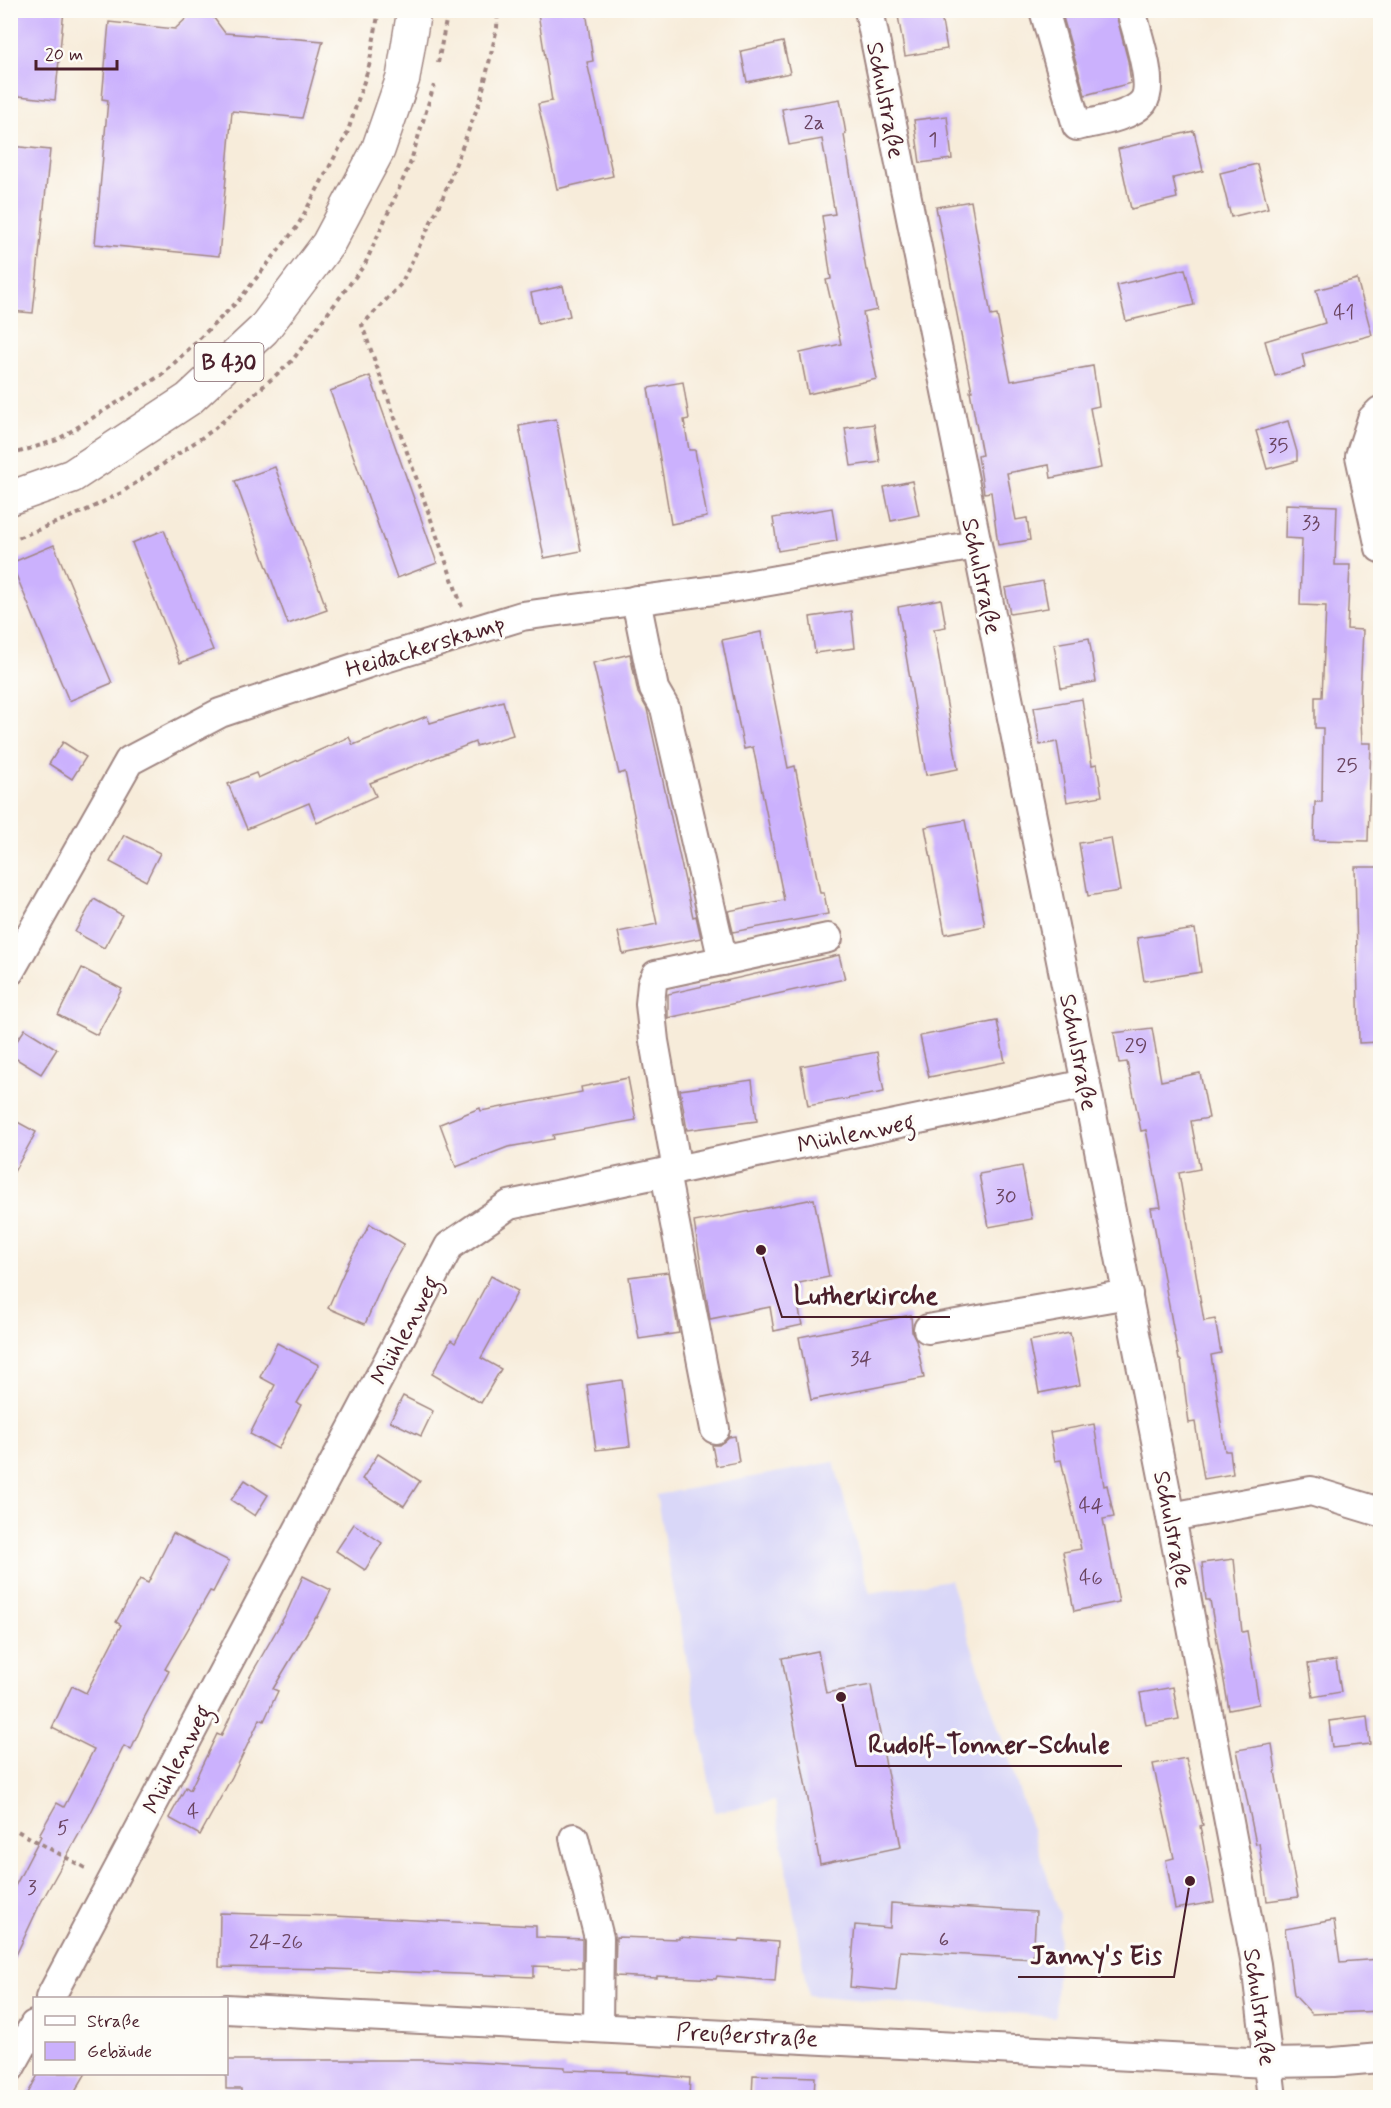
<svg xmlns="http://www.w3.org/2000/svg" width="1391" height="2108" font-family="Mynerve,sans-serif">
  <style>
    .built { fill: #d9d7f8 }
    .building { fill: #cbb1fd }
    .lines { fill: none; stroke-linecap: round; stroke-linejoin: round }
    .minor-casing { stroke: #a08682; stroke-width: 32 }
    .major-casing { stroke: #a08682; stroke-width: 36 }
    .path { stroke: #a08682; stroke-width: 4; stroke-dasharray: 4.5 4.5; stroke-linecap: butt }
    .minor { stroke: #fff; stroke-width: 28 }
    .major { stroke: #fff; stroke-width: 33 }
    .labels { text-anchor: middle; stroke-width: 6; stroke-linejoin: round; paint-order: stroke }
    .number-label { font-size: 21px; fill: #6a4460 }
    .shield { fill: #fdfcf7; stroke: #806168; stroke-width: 1.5 }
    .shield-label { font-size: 22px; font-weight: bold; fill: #4a1f2b }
    .street-label { font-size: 24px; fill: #4a1f2b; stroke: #fdfcf7 }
    .leader { fill: none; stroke: #4a1f2b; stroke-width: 2 }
    .callout-dot { fill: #4a1f2b; stroke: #fdfcf7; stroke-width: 2 }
    .callout-label { font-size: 26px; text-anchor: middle; font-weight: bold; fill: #4a1f2b; stroke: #fdfcf7; stroke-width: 6; stroke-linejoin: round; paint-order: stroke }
  </style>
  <rect width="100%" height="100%" fill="#fdfcf7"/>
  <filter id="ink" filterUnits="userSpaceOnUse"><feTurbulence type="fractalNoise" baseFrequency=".0167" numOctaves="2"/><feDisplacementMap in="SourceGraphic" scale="12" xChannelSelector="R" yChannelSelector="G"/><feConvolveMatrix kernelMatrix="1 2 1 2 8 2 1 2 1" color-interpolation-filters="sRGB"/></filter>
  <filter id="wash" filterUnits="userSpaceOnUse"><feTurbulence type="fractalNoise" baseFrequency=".008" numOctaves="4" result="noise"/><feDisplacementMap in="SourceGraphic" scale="24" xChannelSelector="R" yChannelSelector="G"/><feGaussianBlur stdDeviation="1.35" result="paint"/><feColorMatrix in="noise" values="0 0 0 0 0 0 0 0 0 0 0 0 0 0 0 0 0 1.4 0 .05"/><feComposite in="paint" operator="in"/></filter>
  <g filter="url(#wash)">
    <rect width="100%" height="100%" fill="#f7ecda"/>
    <!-- built -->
    <path class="built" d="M 834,1462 L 870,1593 L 950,1580 L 1060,1915 L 1055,2017 L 808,1995 L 775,1801 L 715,1812 L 656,1495 Z"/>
    <g id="blocks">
      <!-- building -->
      <g class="building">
        <path d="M 10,10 L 64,10 L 55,100 L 10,95 Z"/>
        <path d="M 195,10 L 208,10 L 225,33 L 323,41 L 302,118 L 232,111 L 219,256 L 95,244 L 108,100 L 102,99 L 109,22 L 175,29 Z"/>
        <path d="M 558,10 L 586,10 L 593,61 L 587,62 L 613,176 L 557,189 L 538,104 L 552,101 L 538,13 Z"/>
        <path d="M 897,10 L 940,10 L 947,49 L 905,56 Z"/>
        <path d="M 1061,10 L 1115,10 L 1128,61 L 1131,83 L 1085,95 Z"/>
        <path d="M 783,42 L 790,73 L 747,82 L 741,51 Z"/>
        <path d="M 840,99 L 846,134 L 844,135 L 866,270 L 868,270 L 877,310 L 863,313 L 877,379 L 808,394 L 800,353 L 841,344 L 826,280 L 831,279 L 822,216 L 835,214 L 822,139 L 789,145 L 782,109 Z"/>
        <path d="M 947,116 L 952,159 L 920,163 L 914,120 Z"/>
        <path d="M 1194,131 L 1203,171 L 1173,178 L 1177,198 L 1131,209 L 1118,149 Z"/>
        <path d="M 10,146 L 50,150 L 33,313 L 10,311 Z"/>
        <path d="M 1257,164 L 1268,208 L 1231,217 L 1220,173 Z"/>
        <path d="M 971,201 L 991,316 L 997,315 L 1011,381 L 1093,366 L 1099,406 L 1090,408 L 1101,468 L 1051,478 L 1049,465 L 1007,473 L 1016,520 L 1027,518 L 1030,540 L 998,545 L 991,492 L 984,493 L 978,456 L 982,455 L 970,391 L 972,391 L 936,207 Z"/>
        <path d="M 1185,269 L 1194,305 L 1126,321 L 1117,285 Z"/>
        <path d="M 1357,279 L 1372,335 L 1302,354 L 1305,367 L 1275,376 L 1265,341 L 1325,323 L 1316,290 Z"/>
        <path d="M 563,286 L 570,316 L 538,324 L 531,293 Z"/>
        <path d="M 370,376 L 437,563 L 397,578 L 330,391 Z"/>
        <path d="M 683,382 L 689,419 L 684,420 L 689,450 L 695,450 L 707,517 L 671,524 L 648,388 Z"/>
        <path d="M 556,419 L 581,551 L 544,558 L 519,426 Z"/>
        <path d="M 1288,421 L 1297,452 L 1297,461 L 1267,469 L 1256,431 Z"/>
        <path d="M 874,424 L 880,462 L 851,466 L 845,428 Z"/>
        <path d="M 275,467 L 327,610 L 288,624 L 235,481 Z"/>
        <path d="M 912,481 L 919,515 L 891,521 L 884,487 Z"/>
        <path d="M 1286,504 L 1337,506 L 1335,565 L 1350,565 L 1347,629 L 1363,630 L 1360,696 L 1362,743 L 1371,743 L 1368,841 L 1314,840 L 1315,802 L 1322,802 L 1323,728 L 1315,728 L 1315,697 L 1322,697 L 1326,606 L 1300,605 L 1302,539 L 1285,538 Z"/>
        <path d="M 832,508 L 837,541 L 778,551 L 773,518 Z"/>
        <path d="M 164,530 L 213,650 L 180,663 L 132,543 Z"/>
        <path d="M 54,545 L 112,683 L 69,701 L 11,563 Z"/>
        <path d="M 1043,581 L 1048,608 L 1010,614 L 1005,588 Z"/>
        <path d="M 941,599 L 946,627 L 934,629 L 958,769 L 926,775 L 898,607 Z"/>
        <path d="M 851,611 L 855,648 L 815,653 L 810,617 Z"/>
        <path d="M 761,632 L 788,768 L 795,766 L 820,893 L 824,893 L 828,914 L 733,932 L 728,911 L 784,900 L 753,747 L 744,749 L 722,640 Z"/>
        <path d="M 1089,638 L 1096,682 L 1061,688 L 1054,644 Z"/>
        <path d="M 630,654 L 638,693 L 647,709 L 693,917 L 696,916 L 701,938 L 623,954 L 618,932 L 657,924 L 625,772 L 619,774 L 593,663 Z"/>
        <path d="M 1082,699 L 1092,765 L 1097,764 L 1102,796 L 1067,802 L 1057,742 L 1040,745 L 1034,707 Z"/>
        <path d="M 503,701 L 513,735 L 476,746 L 475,742 L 370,783 L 376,796 L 317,823 L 309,803 L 247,829 L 228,784 L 256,773 L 258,778 L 349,737 L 353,745 L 427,716 L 430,723 Z"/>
        <path d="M 63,742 L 86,757 L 72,779 L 49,764 Z"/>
        <path d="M 965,820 L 985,926 L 945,934 L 925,827 Z"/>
        <path d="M 124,835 L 160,853 L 146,881 L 110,862 Z"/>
        <path d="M 1111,838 L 1120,891 L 1088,896 L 1079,843 Z"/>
        <path d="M 1355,867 L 1380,867 L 1380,1042 L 1359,1043 Z"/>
        <path d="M 94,899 L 122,915 L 104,948 L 75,932 Z"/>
        <path d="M 1195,929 L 1201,972 L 1144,981 L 1137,938 Z"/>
        <path d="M 839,955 L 845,979 L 668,1018 L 668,994 Z"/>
        <path d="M 82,968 L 122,989 L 97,1035 L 58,1015 Z"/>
        <path d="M 997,1021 L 1005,1062 L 929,1077 L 920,1036 Z"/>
        <path d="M 1152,1028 L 1161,1081 L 1200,1073 L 1209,1118 L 1191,1121 L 1200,1169 L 1179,1173 L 1204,1321 L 1215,1319 L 1221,1353 L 1211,1355 L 1225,1451 L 1230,1451 L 1233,1474 L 1204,1479 L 1195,1422 L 1189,1423 L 1181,1360 L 1179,1360 L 1151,1208 L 1161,1207 L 1146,1130 L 1141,1131 L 1127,1062 L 1119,1063 L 1114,1033 Z"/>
        <path d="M 25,1029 L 57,1049 L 41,1074 L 10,1055 L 10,1051 Z"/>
        <path d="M 877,1052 L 884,1092 L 808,1106 L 801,1066 Z"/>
        <path d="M 628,1078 L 636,1120 L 553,1135 L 554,1139 L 508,1147 L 456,1167 L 440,1124 L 480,1108 L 481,1111 L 582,1092 L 581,1087 Z"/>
        <path d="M 752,1080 L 757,1121 L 687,1130 L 680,1090 Z"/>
        <path d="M 10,1118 L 36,1132 L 10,1179 Z"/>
        <path d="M 1022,1166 L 1032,1219 L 989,1227 L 979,1174 Z"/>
        <path d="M 814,1199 L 829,1277 L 794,1284 L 802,1325 L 774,1331 L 770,1307 L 710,1319 L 694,1222 Z"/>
        <path d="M 370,1224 L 404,1244 L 387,1274 L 365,1324 L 328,1308 L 348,1263 Z"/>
        <path d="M 668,1272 L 679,1333 L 639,1339 L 629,1277 Z"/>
        <path d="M 491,1276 L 518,1291 L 481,1358 L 501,1369 L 481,1403 L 432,1374 L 451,1340 L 455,1343 Z"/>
        <path d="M 911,1315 L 912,1332 L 916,1340 L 924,1378 L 811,1400 L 799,1337 Z"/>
        <path d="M 1070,1333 L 1080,1385 L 1039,1393 L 1029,1341 Z"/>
        <path d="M 277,1343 L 319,1365 L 297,1403 L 301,1405 L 278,1449 L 250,1434 L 275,1385 L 260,1377 Z"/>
        <path d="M 622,1380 L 630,1446 L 596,1450 L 587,1385 Z"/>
        <path d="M 403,1396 L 433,1411 L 421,1436 L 390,1421 Z"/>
        <path d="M 1094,1424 L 1104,1486 L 1107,1485 L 1114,1517 L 1103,1519 L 1119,1602 L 1074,1611 L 1063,1552 L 1081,1549 L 1061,1460 L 1055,1461 L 1050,1432 Z"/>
        <path d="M 735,1436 L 739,1462 L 716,1466 L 712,1445 L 719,1445 L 729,1437 Z"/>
        <path d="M 378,1454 L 420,1481 L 404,1506 L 362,1479 Z"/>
        <path d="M 245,1480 L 268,1495 L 255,1516 L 231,1500 Z"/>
        <path d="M 354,1524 L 382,1543 L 365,1570 L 336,1551 Z"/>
        <path d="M 173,1533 L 229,1561 L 213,1592 L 210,1591 L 165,1669 L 169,1671 L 143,1720 L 144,1721 L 131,1750 L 124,1746 L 89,1816 L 39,1906 L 10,1968 L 10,1896 L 41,1836 L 39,1835 L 57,1803 L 64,1807 L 94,1749 L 52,1728 L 72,1686 L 86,1693 L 121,1625 L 116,1622 L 140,1579 L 148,1583 Z"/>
        <path d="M 1234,1559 L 1242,1632 L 1247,1631 L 1259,1704 L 1229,1710 L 1210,1600 L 1206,1600 L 1202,1563 Z"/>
        <path d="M 303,1576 L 331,1590 L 317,1618 L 316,1617 L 273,1689 L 278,1691 L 264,1721 L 260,1719 L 232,1777 L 200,1835 L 169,1818 L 186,1787 L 190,1790 L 217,1734 L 221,1736 L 248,1680 L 287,1612 Z"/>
        <path d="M 818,1651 L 826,1693 L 871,1685 L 901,1847 L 820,1864 L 782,1658 Z"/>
        <path d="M 1336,1660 L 1341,1692 L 1313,1697 L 1308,1664 Z"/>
        <path d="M 1173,1687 L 1179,1719 L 1146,1725 L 1140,1693 Z"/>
        <path d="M 1367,1716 L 1370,1744 L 1332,1748 L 1329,1721 Z"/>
        <path d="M 1272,1744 L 1276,1771 L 1275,1771 L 1298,1897 L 1267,1901 L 1259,1843 L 1256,1844 L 1237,1750 Z"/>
        <path d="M 1186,1758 L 1203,1825 L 1200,1826 L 1214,1902 L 1175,1909 L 1166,1860 L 1174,1858 L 1153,1764 Z"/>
        <path d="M 891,1903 L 1036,1912 L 1033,1959 L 900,1951 L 896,1991 L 850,1987 L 855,1925 L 890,1928 Z"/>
        <path d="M 220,1913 L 334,1916 L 536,1926 L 536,1937 L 582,1939 L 582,1968 L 534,1966 L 534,1977 L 332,1969 L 219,1967 Z"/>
        <path d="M 1334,1920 L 1340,1962 L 1380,1959 L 1380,2011 L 1312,2014 L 1294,1995 L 1285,1929 Z"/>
        <path d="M 616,1937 L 679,1939 L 679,1937 L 739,1941 L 740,1939 L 778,1942 L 775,1981 L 717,1976 L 716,1979 L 657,1976 L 657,1978 L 615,1976 Z"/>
        <path d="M 226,2060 L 431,2060 L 565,2067 L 565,2070 L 627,2072 L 627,2073 L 690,2078 L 689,2097 L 241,2097 L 241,2089 L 226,2089 Z"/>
        <path d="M 39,2073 L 86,2073 L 72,2097 L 26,2097 Z"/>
        <path d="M 753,2075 L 815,2077 L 814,2097 L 752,2097 Z"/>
      </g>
    </g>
  </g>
  <g filter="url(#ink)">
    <use href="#blocks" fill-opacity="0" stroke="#a08682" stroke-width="1.5"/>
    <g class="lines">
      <defs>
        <g id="minor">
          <path d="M 869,10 L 1086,1084 L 1171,1517 L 1256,1964 L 1272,2098"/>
          <path d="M 1044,10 L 1077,126 C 1095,122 1131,117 1143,102 C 1156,85 1136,31 1131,10"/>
          <path d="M 1380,411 L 1372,419 L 1360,456 L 1380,548"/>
          <path d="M 636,600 L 654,689 L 665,708 L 723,961"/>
          <path d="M 10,971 L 129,761 L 220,713 L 369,663 L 522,616 L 730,588 L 976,545"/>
          <path d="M 677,1170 L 654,1041 L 650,1004 L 652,984 L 656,975 L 828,938"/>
          <path d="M 665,1173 L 715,1429"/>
          <path d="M 928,1329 L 1128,1294"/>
          <path d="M 1171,1517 L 1311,1491 L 1380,1512"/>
          <path d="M 574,1838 L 599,1938 L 598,2027"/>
          <path d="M 50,1998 L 449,1246 L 509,1205 L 1086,1084"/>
          <path d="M 226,2009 L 1267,2063 L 1334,2062 L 1380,2058"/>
          <path d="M 10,2068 L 34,2025"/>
        </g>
        <path id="major" d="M 10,498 L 72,476 L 189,399 L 263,330 L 328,244 L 378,150 L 403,78 L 414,10"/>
      </defs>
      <!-- minor casing -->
      <use href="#minor" class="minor-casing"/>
      <!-- major casing -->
      <use href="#major" class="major-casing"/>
      <!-- path -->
      <g class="path">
        <path d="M 438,63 L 448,10"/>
        <path d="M 10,455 L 57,440 L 163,374 L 239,300 L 297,227 L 347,134 L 369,66 L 379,10"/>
        <path d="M 10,541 L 85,511 L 121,493 L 213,430 L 291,362 L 365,264 L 410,164 L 434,85"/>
        <path d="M 462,607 L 362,325 L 401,284 L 443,197 L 481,98 L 497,28 L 498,10"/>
        <path d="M 10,1827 L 87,1869"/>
      </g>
      <!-- minor -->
      <use href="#minor" class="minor"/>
      <!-- major -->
      <use href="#major" class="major"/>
    </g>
  </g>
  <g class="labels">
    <!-- number labels -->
    <g class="number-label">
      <text x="814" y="129">2a</text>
      <text x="933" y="146">1</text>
      <text x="1344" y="319">41</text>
      <text x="1278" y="452">35</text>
      <text x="1311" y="529">33</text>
      <text x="1347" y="772">25</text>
      <text x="1136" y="1052">29</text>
      <text x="1006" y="1203">30</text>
      <text x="861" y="1365">34</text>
      <text x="1091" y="1512">44</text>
      <text x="1091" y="1584">46</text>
      <text x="193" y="1818">4</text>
      <text x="63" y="1834">5</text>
      <text x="32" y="1894">3</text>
      <text x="944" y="1946">6</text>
      <text x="276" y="1948">24-26</text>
    </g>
    <!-- shield labels -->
    <rect class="shield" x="194.5" y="343" width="69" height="38" rx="4.5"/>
    <g class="shield-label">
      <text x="229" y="370">B 430</text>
    </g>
    <!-- street labels -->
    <g class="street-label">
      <text transform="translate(886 100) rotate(79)" y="8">Schulstraße</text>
      <text transform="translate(982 576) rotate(78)" y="8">Schulstraße</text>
      <text transform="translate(425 646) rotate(-17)" y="8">Heidackerskamp</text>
      <text transform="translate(1079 1052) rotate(79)" y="8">Schulstraße</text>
      <text transform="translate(856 1133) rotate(-12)" y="8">Mühlenweg</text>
      <text transform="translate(405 1330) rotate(-62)" y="8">Mühlenweg</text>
      <text transform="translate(1173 1529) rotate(79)" y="8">Schulstraße</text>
      <text transform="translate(177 1759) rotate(-62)" y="8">Mühlenweg</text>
      <text transform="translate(1260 2007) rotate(82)" y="8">Schulstraße</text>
      <text transform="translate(747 2035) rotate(3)" y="8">Preußerstraße</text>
    </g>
  </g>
  <!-- callouts -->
  <path class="leader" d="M761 1250L782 1317H950M841 1697L856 1766H1122M1190 1881L1174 1977H1018"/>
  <g class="callout-dot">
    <circle cx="761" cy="1250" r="6"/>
    <circle cx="841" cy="1697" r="6"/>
    <circle cx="1190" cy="1881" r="6"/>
  </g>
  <g class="callout-label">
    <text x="866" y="1304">Lutherkirche</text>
    <text x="989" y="1753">Rudolf-Tonner-Schule</text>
    <text x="1096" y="1964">Janny's Eis</text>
  </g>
  <!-- margin -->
  <rect width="1391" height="2108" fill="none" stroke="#fdfcf7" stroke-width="36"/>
  <!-- legend -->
  <rect x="33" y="1997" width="195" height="78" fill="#fdfcf7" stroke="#b5a4a5" stroke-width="1.5"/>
  <rect x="45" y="2016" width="30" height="9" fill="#ffffff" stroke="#b5a4a5" stroke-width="1.5"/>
  <text x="87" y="2027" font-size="18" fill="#4a1f2b">Straße</text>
  <rect x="45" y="2042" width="30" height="18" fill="#cbb1fd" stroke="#b5a4a5" stroke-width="1.5"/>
  <text x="87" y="2057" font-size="18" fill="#4a1f2b">Gebäude</text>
  <!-- scale -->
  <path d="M36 60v9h81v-9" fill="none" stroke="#4a1f2b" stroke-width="3"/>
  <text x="45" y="60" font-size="18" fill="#4a1f2b" stroke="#fdfcf7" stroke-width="4.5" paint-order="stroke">20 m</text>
</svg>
